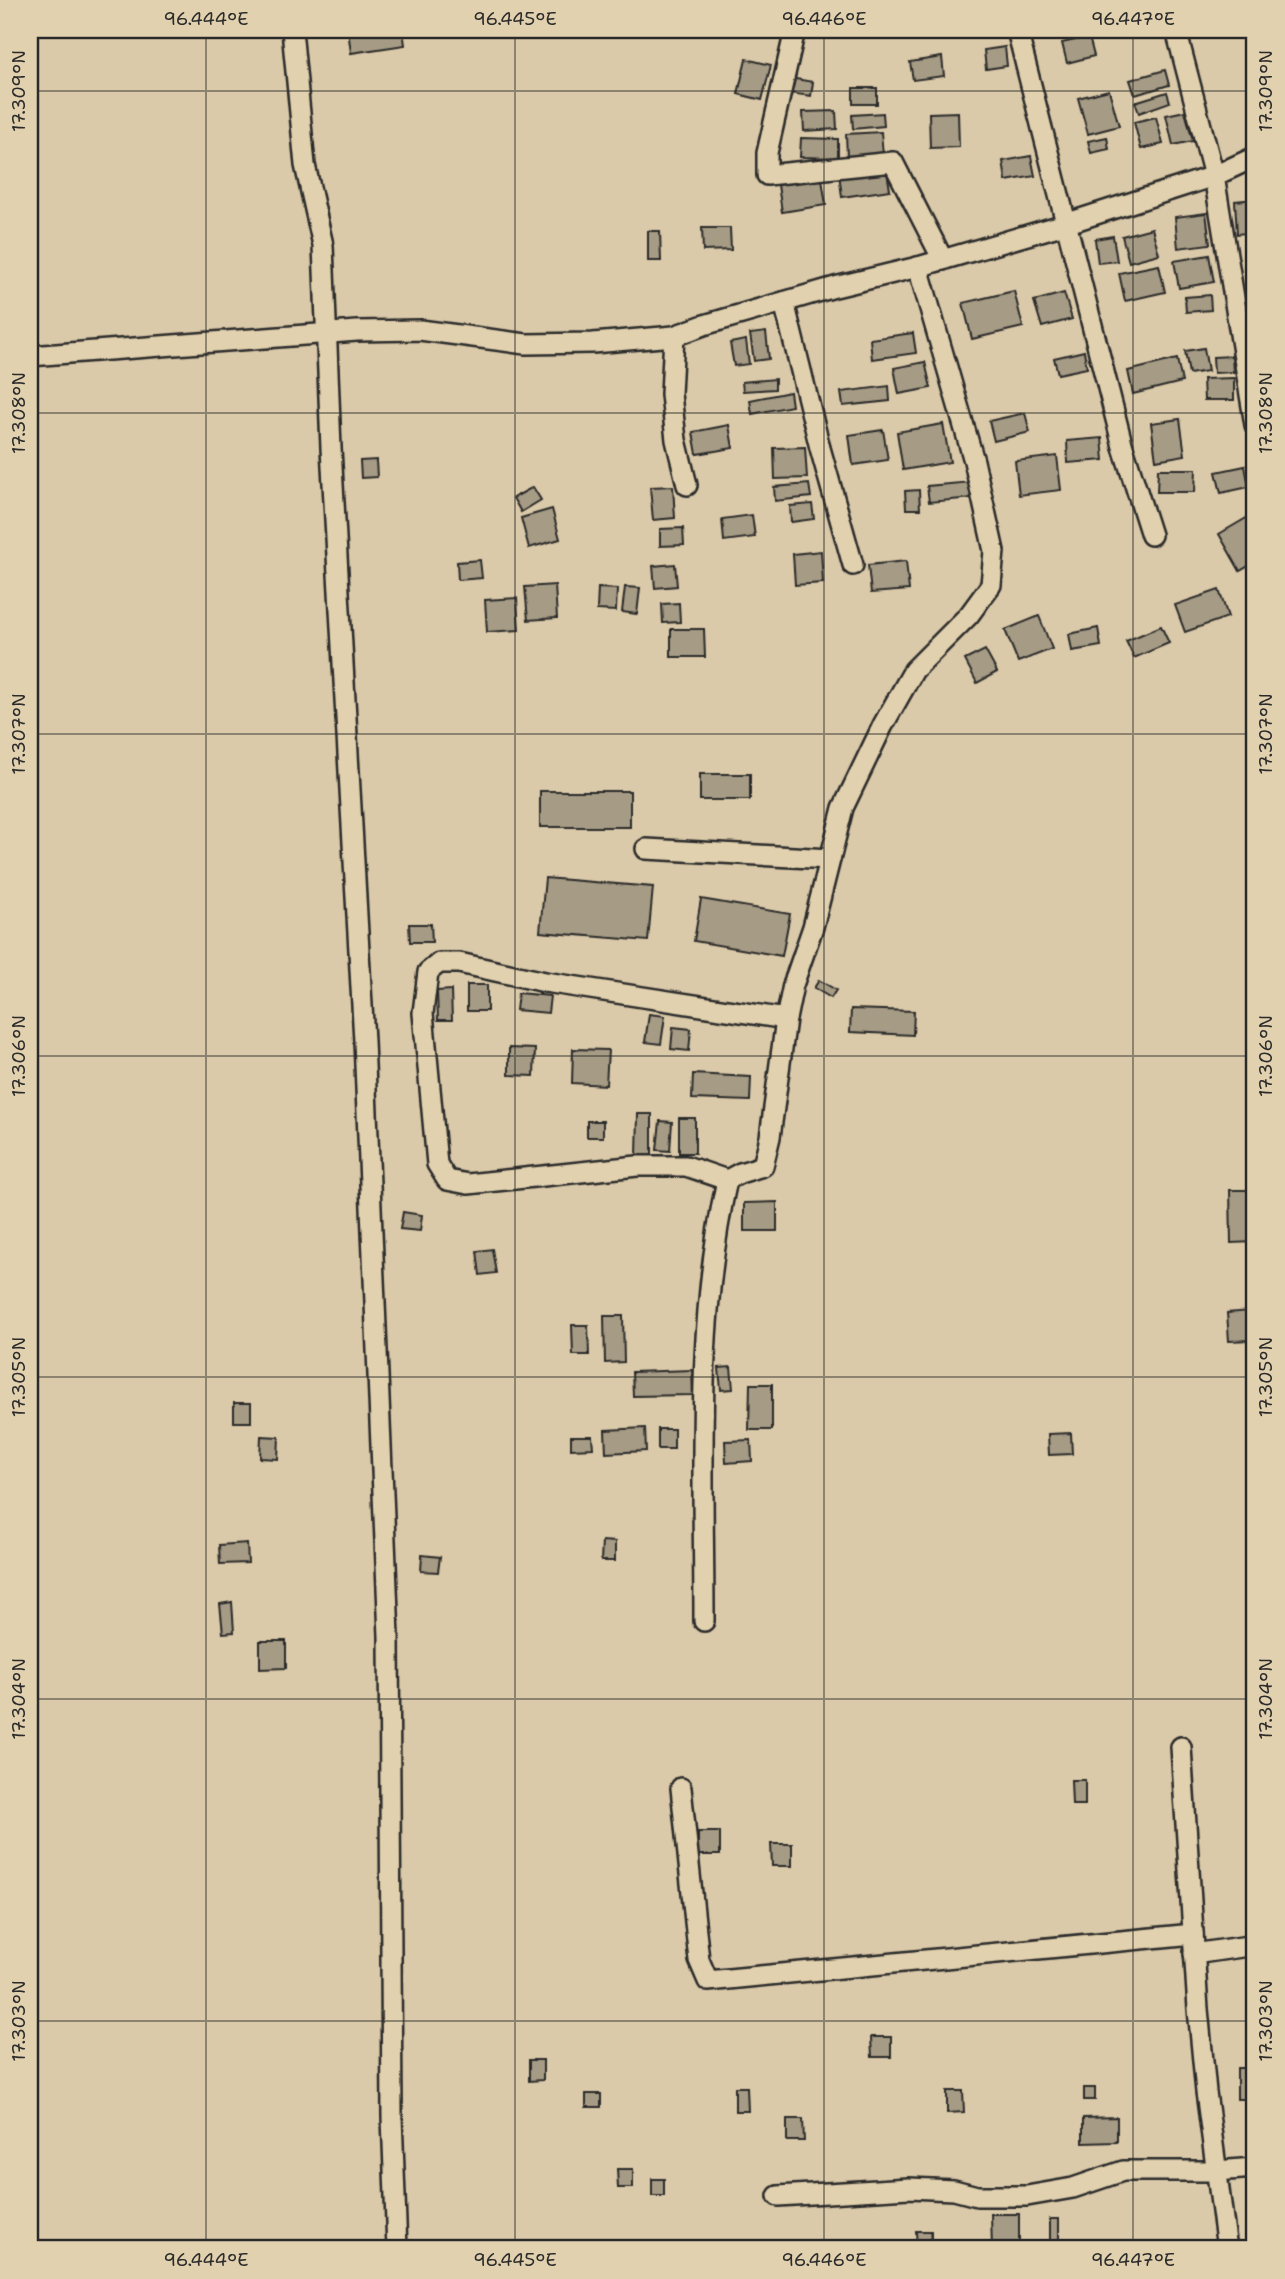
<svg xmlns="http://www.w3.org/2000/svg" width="1285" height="2279" font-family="'Shantell Sans',sans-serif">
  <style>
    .building { fill: #a69b84; stroke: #2b2b2b; stroke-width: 2 }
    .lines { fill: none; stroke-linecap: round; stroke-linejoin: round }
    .street-casing { stroke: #2b2b2b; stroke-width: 24 }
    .street { stroke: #e2d1ae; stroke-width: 19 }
    .ticks { fill: none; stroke: #2b2b2b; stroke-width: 2; stroke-opacity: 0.45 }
    .neatline { fill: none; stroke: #2b2b2b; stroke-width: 2.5 }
    .ticks-label { font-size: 18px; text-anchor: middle; fill: #2b2b2b }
  </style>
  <rect width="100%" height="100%" fill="#dbcaa9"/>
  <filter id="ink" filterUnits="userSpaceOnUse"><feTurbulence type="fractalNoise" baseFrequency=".0143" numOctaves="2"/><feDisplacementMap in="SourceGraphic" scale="14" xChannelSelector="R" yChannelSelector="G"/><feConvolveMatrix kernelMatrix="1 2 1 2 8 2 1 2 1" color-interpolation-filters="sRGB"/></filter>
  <g filter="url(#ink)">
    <!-- building -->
    <g class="building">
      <path d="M 348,30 L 403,30 L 405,45 L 351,53 Z"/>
      <path d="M 429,30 L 460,30 L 460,33 L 430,36 Z"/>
      <path d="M 1089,37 L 1094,56 L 1067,63 L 1062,43 Z"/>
      <path d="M 1005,47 L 1007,66 L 986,69 L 984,50 Z"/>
      <path d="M 942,57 L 944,76 L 913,80 L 910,62 Z"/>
      <path d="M 746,59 L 771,65 L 762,100 L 738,94 Z"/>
      <path d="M 1165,70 L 1169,85 L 1135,95 L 1130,80 Z"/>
      <path d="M 790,78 L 813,82 L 811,96 L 788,93 Z"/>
      <rect x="853" y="88" width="24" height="16"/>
      <path d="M 1109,90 L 1119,126 L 1088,134 L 1078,98 Z"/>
      <path d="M 1167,92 L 1170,102 L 1139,113 L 1135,102 Z"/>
      <path d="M 836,111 L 837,129 L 804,131 L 803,112 Z"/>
      <path d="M 1185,111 L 1193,141 L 1173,145 L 1166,115 Z"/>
      <path d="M 958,112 L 959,147 L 930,148 L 929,113 Z"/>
      <path d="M 883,113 L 884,126 L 853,129 L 852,115 Z"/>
      <path d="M 1156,117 L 1163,144 L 1141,149 L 1134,122 Z"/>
      <path d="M 881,132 L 883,155 L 847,157 L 846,134 Z"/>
      <path d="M 1107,137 L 1109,149 L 1091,153 L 1088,141 Z"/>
      <path d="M 801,138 L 838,139 L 838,158 L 800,157 Z"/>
      <path d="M 1031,156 L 1035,176 L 1006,181 L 1003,161 Z"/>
      <path d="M 886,166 L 890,190 L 842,197 L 839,173 Z"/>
      <path d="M 822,179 L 826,205 L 782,212 L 778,185 Z"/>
      <path d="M 1255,199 L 1255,232 L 1237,234 L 1235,201 Z"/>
      <path d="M 1206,213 L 1210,244 L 1178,248 L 1175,217 Z"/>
      <path d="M 702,228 L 730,228 L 731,250 L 703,251 Z"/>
      <path d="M 1152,228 L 1159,254 L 1129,262 L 1122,236 Z"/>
      <path d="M 648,231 L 660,231 L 661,261 L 648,261 Z"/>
      <path d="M 1113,236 L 1117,261 L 1098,263 L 1095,239 Z"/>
      <path d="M 1209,255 L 1214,282 L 1179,288 L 1174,261 Z"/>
      <path d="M 1159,265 L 1165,292 L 1125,301 L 1119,273 Z"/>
      <path d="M 1014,291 L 1023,327 L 972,339 L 963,303 Z"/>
      <path d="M 1064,293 L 1072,319 L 1042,327 L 1034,301 Z"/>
      <path d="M 1210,295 L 1211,310 L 1186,312 L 1185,297 Z"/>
      <path d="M 766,332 L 769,359 L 754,361 L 750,334 Z"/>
      <path d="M 913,333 L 916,353 L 872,359 L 870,339 Z"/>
      <path d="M 746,340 L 749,364 L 734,366 L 730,343 Z"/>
      <path d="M 1204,348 L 1208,371 L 1189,374 L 1185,351 Z"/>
      <path d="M 1084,351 L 1087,368 L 1058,374 L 1054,358 Z"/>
      <path d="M 1232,356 L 1233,372 L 1214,373 L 1213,357 Z"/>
      <path d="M 1177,359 L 1182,382 L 1133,394 L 1128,371 Z"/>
      <path d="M 925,362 L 931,388 L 899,394 L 894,368 Z"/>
      <path d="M 1234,378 L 1234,400 L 1204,400 L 1203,379 Z"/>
      <path d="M 775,379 L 775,389 L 743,391 L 742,382 Z"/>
      <path d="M 889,386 L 890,401 L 843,406 L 841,392 Z"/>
      <path d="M 790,392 L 792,406 L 752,414 L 750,400 Z"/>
      <path d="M 1025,413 L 1030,432 L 994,441 L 989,421 Z"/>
      <path d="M 1180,419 L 1185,455 L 1156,460 L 1151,423 Z"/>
      <path d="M 943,424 L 950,462 L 903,470 L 897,432 Z"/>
      <path d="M 729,425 L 733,448 L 697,454 L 693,432 Z"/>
      <path d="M 883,430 L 888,460 L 853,465 L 849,435 Z"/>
      <path d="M 1102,438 L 1104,460 L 1068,463 L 1067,441 Z"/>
      <path d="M 805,447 L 807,478 L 775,479 L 774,448 Z"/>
      <path d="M 1057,456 L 1061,490 L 1019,495 L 1015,461 Z"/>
      <path d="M 376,460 L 377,477 L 361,478 L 360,461 Z"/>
      <path d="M 1245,466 L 1249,487 L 1221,493 L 1216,472 Z"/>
      <path d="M 1158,469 L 1196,469 L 1195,492 L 1157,492 Z"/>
      <path d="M 972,482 L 973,498 L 929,502 L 927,486 Z"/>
      <path d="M 809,484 L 811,497 L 775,501 L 774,487 Z"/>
      <path d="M 673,486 L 675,518 L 653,520 L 650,487 Z"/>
      <path d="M 533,487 L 541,500 L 521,512 L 513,498 Z"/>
      <path d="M 919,490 L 920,509 L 906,509 L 905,491 Z"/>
      <path d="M 812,504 L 814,519 L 791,522 L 790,506 Z"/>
      <path d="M 552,509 L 560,539 L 529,548 L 521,518 Z"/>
      <path d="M 1255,513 L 1255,562 L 1240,571 L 1219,534 Z"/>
      <path d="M 752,515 L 755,537 L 724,541 L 722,519 Z"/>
      <path d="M 683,528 L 684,545 L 660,546 L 660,529 Z"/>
      <path d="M 821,551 L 823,583 L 795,585 L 793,554 Z"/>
      <path d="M 480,560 L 482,578 L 458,580 L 457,562 Z"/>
      <path d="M 906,561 L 909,590 L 871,593 L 868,565 Z"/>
      <path d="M 675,564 L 677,586 L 655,588 L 653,566 Z"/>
      <path d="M 555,585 L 557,618 L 528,620 L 525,587 Z"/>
      <path d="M 625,587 L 640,588 L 637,614 L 622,612 Z"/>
      <path d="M 598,588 L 617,589 L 616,611 L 597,610 Z"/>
      <path d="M 1219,590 L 1228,617 L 1185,632 L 1175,605 Z"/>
      <path d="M 517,598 L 519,630 L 487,632 L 485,600 Z"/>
      <path d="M 679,603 L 680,622 L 663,623 L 662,604 Z"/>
      <path d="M 1039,616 L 1052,649 L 1018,662 L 1005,630 Z"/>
      <path d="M 1161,626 L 1169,643 L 1134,658 L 1126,641 Z"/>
      <path d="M 1098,628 L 1101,646 L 1072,651 L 1069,634 Z"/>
      <path d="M 671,629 L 704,629 L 705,657 L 671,657 Z"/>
      <path d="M 985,650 L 997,672 L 977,683 L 965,660 Z"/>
      <rect x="700" y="774" width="50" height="26"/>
      <rect x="540" y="791" width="90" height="36"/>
      <path d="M 545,878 L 653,887 L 648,941 L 540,932 Z"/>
      <path d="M 701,899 L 790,914 L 782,956 L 694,941 Z"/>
      <path d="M 409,924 L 431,924 L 432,942 L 410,942 Z"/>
      <path d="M 819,980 L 836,990 L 831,998 L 814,988 Z"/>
      <rect x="467" y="985" width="20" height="26"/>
      <path d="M 451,990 L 452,1020 L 438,1020 L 437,991 Z"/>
      <path d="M 518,993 L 550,996 L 548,1013 L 516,1010 Z"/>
      <path d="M 851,1009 L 914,1011 L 913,1035 L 850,1032 Z"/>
      <path d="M 649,1014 L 665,1016 L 661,1044 L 645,1042 Z"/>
      <path d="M 673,1027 L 691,1029 L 689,1051 L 671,1049 Z"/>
      <path d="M 509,1048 L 535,1049 L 534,1076 L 509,1075 Z"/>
      <path d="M 573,1049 L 608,1050 L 606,1085 L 572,1083 Z"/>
      <path d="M 693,1074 L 751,1077 L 750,1101 L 692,1099 Z"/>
      <path d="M 638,1114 L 652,1114 L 652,1156 L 637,1156 Z"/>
      <rect x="679" y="1118" width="16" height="35"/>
      <rect x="587" y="1121" width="16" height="16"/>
      <path d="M 660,1121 L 672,1122 L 670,1151 L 657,1150 Z"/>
      <path d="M 1230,1190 L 1254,1190 L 1255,1242 L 1231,1243 Z"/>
      <path d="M 777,1202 L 777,1231 L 744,1231 L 744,1203 Z"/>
      <path d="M 403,1212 L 422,1215 L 420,1231 L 400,1229 Z"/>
      <path d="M 492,1249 L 496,1273 L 480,1275 L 477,1251 Z"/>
      <path d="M 1250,1311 L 1252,1340 L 1229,1341 L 1227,1313 Z"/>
      <path d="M 604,1316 L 623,1316 L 624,1362 L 605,1363 Z"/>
      <path d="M 572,1325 L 588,1325 L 589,1355 L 573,1355 Z"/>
      <path d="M 731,1367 L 733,1389 L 721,1390 L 719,1368 Z"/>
      <path d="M 692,1370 L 693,1395 L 633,1396 L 632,1372 Z"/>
      <path d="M 750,1384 L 772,1384 L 772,1430 L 749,1430 Z"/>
      <rect x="234" y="1403" width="17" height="19"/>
      <path d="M 645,1428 L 646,1451 L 606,1453 L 605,1430 Z"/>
      <rect x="658" y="1429" width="16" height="20"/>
      <path d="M 1071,1433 L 1072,1454 L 1049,1455 L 1048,1434 Z"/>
      <path d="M 261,1436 L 279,1437 L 278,1459 L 260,1458 Z"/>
      <path d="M 571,1436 L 592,1436 L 593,1448 L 571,1449 Z"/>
      <path d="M 751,1440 L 752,1461 L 726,1463 L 725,1441 Z"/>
      <path d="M 602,1541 L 615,1542 L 615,1561 L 601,1561 Z"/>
      <path d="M 247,1543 L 248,1563 L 220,1564 L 219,1545 Z"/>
      <path d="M 422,1555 L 440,1557 L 438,1572 L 421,1571 Z"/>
      <path d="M 232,1602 L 234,1632 L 223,1633 L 220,1604 Z"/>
      <path d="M 260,1641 L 286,1641 L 286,1668 L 260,1669 Z"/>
      <path d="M 1071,1780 L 1085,1780 L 1085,1805 L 1072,1805 Z"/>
      <rect x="698" y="1832" width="22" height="23"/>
      <path d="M 771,1844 L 792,1844 L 792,1866 L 772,1866 Z"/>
      <path d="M 871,2037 L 891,2037 L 891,2057 L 872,2057 Z"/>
      <path d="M 529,2060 L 543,2060 L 543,2080 L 529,2081 Z"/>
      <rect x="1237" y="2068" width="18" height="31"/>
      <path d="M 735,2087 L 747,2087 L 748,2111 L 735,2111 Z"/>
      <rect x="1084" y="2088" width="11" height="12"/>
      <path d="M 947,2091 L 963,2091 L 964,2112 L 947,2113 Z"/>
      <rect x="586" y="2094" width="15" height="13"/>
      <path d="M 1117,2117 L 1117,2142 L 1083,2143 L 1083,2118 Z"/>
      <path d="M 787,2119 L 803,2119 L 804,2141 L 787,2141 Z"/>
      <path d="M 617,2169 L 633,2169 L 633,2188 L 618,2188 Z"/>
      <rect x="652" y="2179" width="12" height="17"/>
      <path d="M 991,2214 L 1019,2214 L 1019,2249 L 992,2249 Z"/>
      <rect x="1050" y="2219" width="9" height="26"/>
      <path d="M 916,2231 L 931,2231 L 931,2249 L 917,2249 Z"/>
    </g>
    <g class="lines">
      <defs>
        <g id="street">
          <path d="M 292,30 L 305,165 L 323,245 L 331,448 L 364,1041 L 389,1636 L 392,2117 L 397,2249"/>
          <path d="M 795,30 L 767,153 L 767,175 L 893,162 L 943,260"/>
          <path d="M 1017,30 L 1123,447 L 1151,535"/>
          <path d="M 1176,30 L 1214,176 L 1255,425"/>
          <path d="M 784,302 L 820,448 L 853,565"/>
          <path d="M 674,336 L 671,394 L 676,440 L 687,485"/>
          <path d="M 30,356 L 357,331 L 420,330 L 526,344 L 593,343 L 674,336 L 704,325 L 835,287 L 918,267 L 1065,224 L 1214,176 L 1255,157"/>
          <path d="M 646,849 L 830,859"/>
          <path d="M 727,1180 L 686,1166 L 637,1166 L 468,1184 L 447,1180 L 437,1164 L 423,1013 L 428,972 L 439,963 L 459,963 L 545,982 L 786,1019"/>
          <path d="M 704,1621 C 704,1474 695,1324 727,1180 L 740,1173 L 763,1166 L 770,1137 L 786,1019 L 793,985 L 813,927 L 843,808 L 883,725 L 914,670 L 969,615 L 991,585 L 994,551 L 974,461 L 918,267"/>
          <path d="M 1181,1747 L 1198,2009 L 1206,2092 L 1227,2249"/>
          <path d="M 681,1788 L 699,1960 L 708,1981 L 1193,1934"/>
          <path d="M 1194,1954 L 1255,1945"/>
          <path d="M 778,2196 L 909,2188 L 954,2190 L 977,2196 L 1027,2196 L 1073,2188 L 1123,2171 L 1216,2171 L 1255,2168"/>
        </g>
      </defs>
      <!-- street casing -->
      <use href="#street" class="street-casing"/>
      <!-- street -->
      <use href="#street" class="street"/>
    </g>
  </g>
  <!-- ticks -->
  <path class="ticks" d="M 206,30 L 206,2249M 515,30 L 515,2249M 824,30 L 824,2249M 1133,30 L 1133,2249M 30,91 L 1255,91M 30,413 L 1255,413M 30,734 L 1255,734M 30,1056 L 1255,1056M 30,1377 L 1255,1377M 30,1699 L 1255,1699M 30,2021 L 1255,2021"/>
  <!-- margin -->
  <rect width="1285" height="2279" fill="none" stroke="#e2d1ae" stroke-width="77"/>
  <rect x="38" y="38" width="1208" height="2202" class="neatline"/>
  <g class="ticks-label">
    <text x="206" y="25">96.444°E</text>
    <text x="515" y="25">96.445°E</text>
    <text x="824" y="25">96.446°E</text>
    <text x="1133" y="25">96.447°E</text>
    <text transform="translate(19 91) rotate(-90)" y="6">17.309°N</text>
    <text transform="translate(1266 91) rotate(-90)" y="6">17.309°N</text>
    <text transform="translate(19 413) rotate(-90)" y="6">17.308°N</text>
    <text transform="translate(1266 413) rotate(-90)" y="6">17.308°N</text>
    <text transform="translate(19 734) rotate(-90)" y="6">17.307°N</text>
    <text transform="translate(1266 734) rotate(-90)" y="6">17.307°N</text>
    <text transform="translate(19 1056) rotate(-90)" y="6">17.306°N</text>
    <text transform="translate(1266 1056) rotate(-90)" y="6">17.306°N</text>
    <text transform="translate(19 1377) rotate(-90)" y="6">17.305°N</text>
    <text transform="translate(1266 1377) rotate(-90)" y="6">17.305°N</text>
    <text transform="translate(19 1699) rotate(-90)" y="6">17.304°N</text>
    <text transform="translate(1266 1699) rotate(-90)" y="6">17.304°N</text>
    <text transform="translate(19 2021) rotate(-90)" y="6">17.303°N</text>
    <text transform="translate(1266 2021) rotate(-90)" y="6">17.303°N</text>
    <text x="206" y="2266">96.444°E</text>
    <text x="515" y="2266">96.445°E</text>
    <text x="824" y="2266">96.446°E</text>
    <text x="1133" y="2266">96.447°E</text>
  </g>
</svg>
